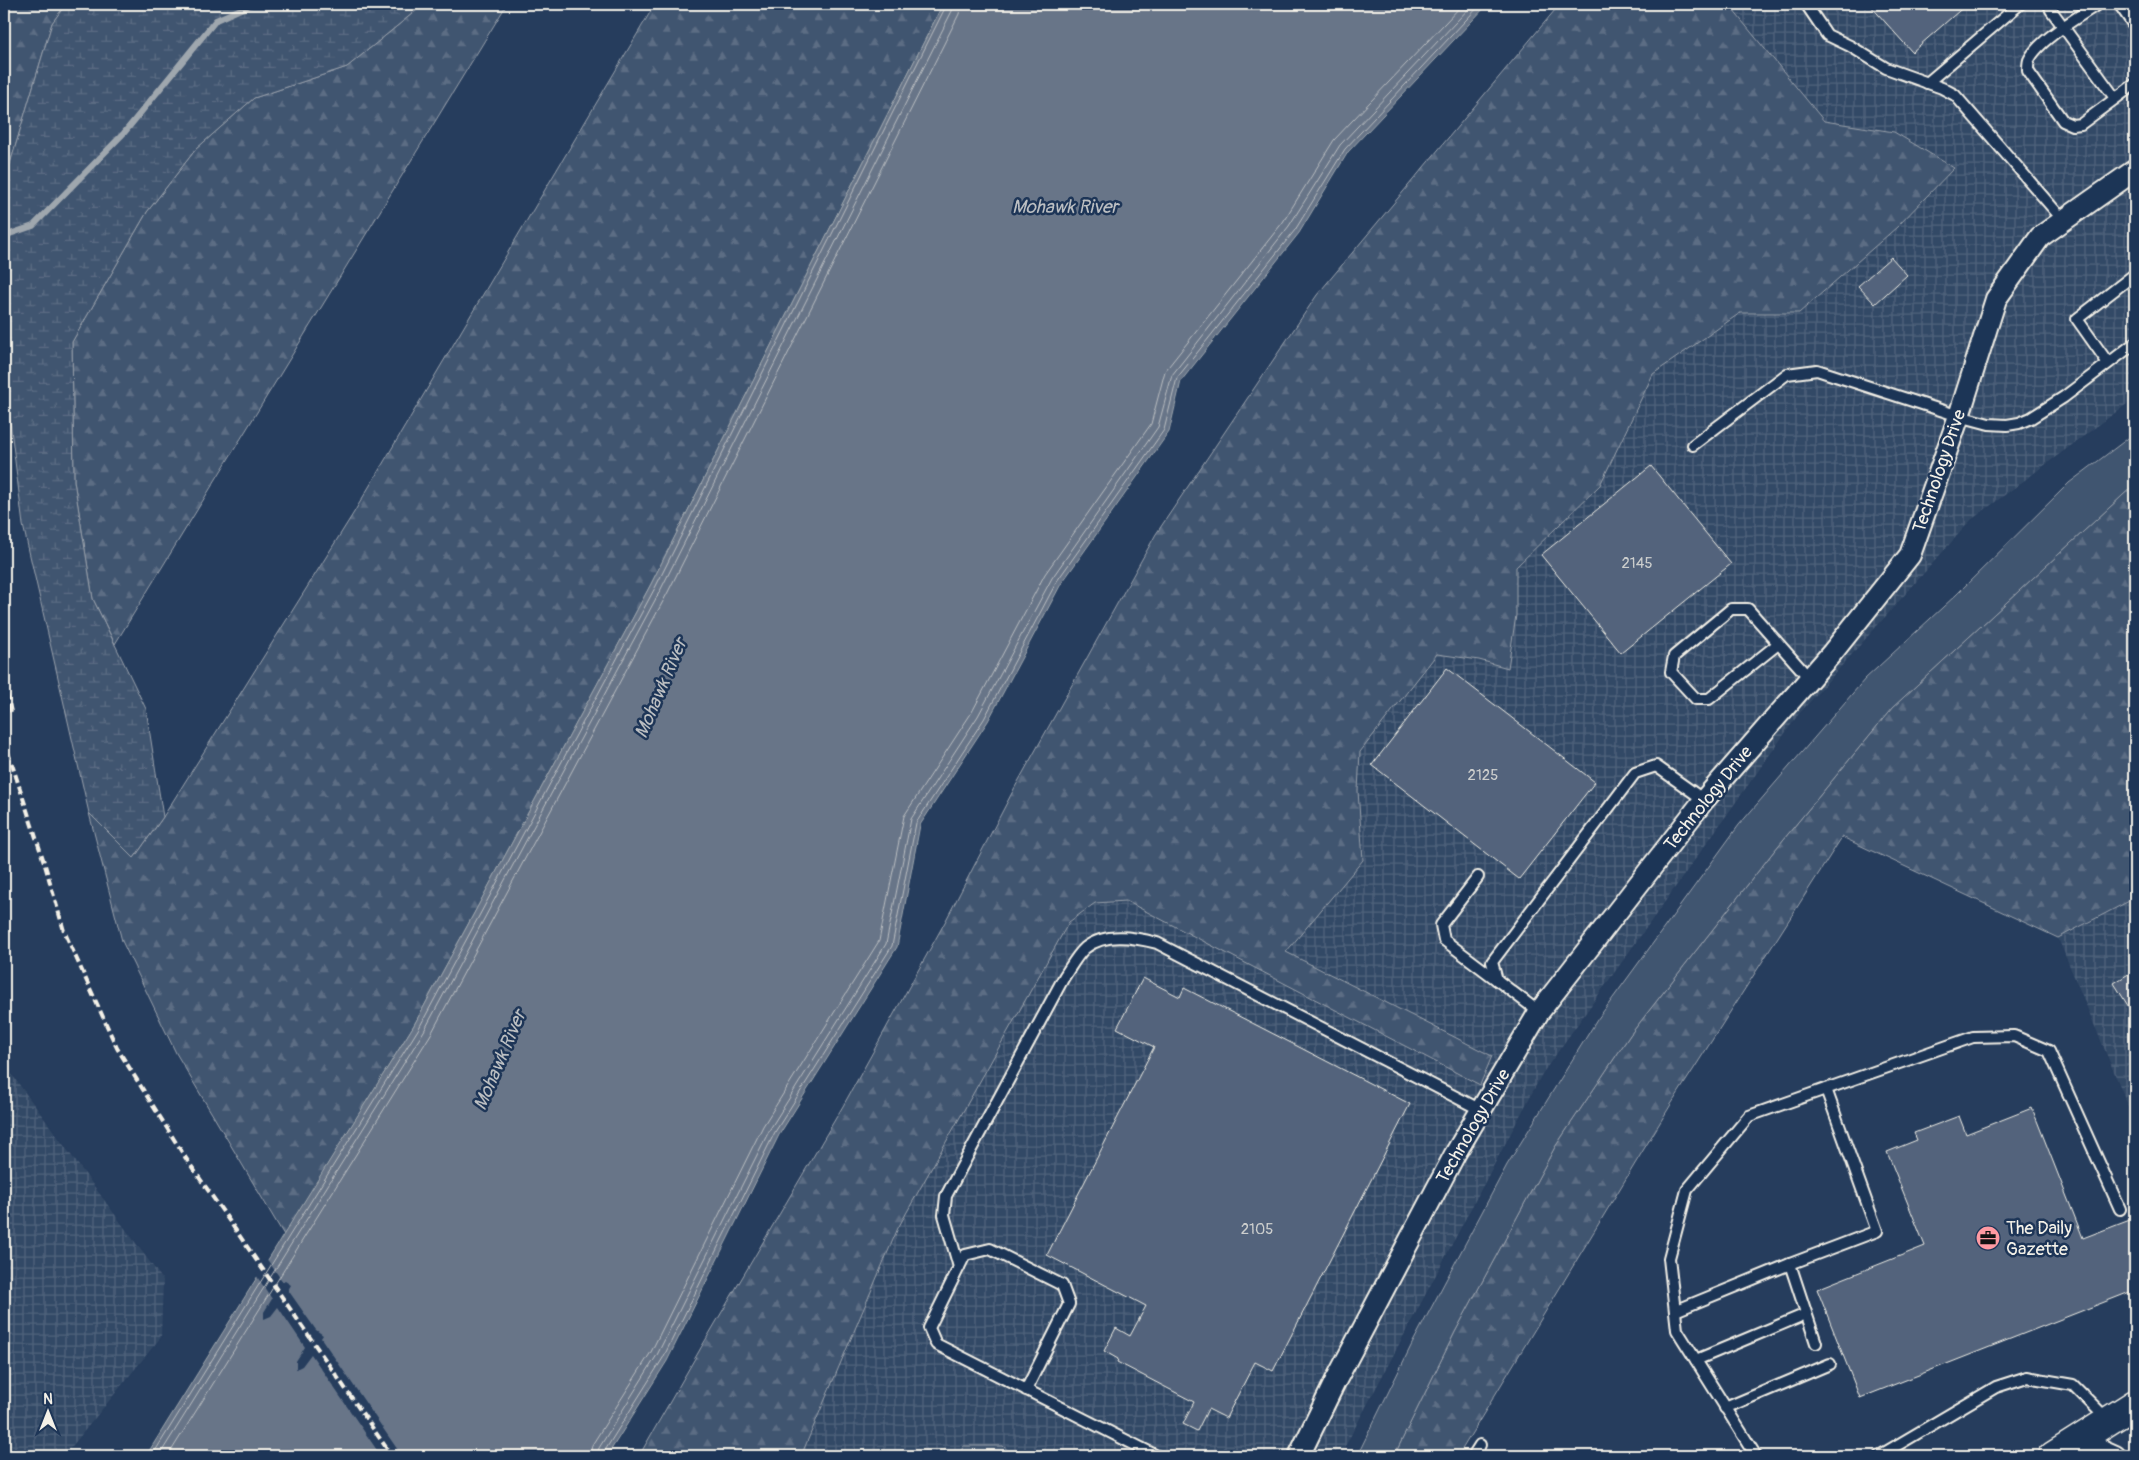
<svg xmlns="http://www.w3.org/2000/svg" width="2139" height="1460" font-family="Pangolin,sans-serif">
  <style>
    .industrial { fill: url(#industrial-grid) }
    .forest { fill: url(#forest-firs); stroke: #9aa2ac }
    .wetland { fill: url(#wetland-marsh); stroke: #9aa2ac }
    .park { fill: #40546f; stroke: #9aa2ac }
    .water { fill: #677588; stroke: #9fa7ae }
    .pier { fill: #263d5d }
    .lines { fill: none; stroke-linecap: round; stroke-linejoin: round }
    .shore { stroke: #bcbfc2; stroke-width: 1 }
    .stream { stroke: #9fa7ae; stroke-width: 6 }
    .building { fill: #52647b; stroke: #f4f1e8 }
    .lane-casing { stroke: #f4f1e8; stroke-width: 14 }
    .street-casing { stroke: #f4f1e8; stroke-width: 24 }
    .secondary-casing { stroke: #f4f1e8; stroke-width: 31 }
    .lane { stroke: #1d3557; stroke-width: 10 }
    .street { stroke: #1d3557; stroke-width: 20 }
    .secondary { stroke: #1d3557; stroke-width: 28 }
    .rail { stroke: #f4f1e8; stroke-width: 4; stroke-dasharray: 8 4; stroke-linecap: butt }
    .labels { text-anchor: middle; stroke-width: 5; stroke-linejoin: round; paint-order: stroke }
    .number-label { font-size: 15px; fill: #cccecd }
    .street-label { font-size: 18px; fill: #f4f1e8; stroke: #1d3557 }
    .poi-label { font-size: 18px; fill: #f4f1e8; stroke: #1d3557; text-anchor: start }
    .water-label { font-size: 19px; font-style: italic; fill: #bcbfc2; stroke: #1d3557 }
  </style>
  <defs>
    <pattern id="industrial-grid" width="8" height="8" patternUnits="userSpaceOnUse" patternTransform="scale(1.25)"><rect width="8" height="8" fill="#334966"/><path d="M0 4h8M4 0v8" fill="none" stroke="#51647c"/></pattern>
    <pattern id="forest-firs" width="22" height="20" patternUnits="userSpaceOnUse" patternTransform="scale(1.25)"><rect width="22" height="20" fill="#40546f"/><path d="M5 1l3.5 6h-7zM16 11l3.5 6h-7z" fill="#5c6d84"/></pattern>
    <pattern id="wetland-marsh" width="20" height="14" patternUnits="userSpaceOnUse" patternTransform="scale(1.25)"><rect width="20" height="14" fill="#40546f"/><path d="M1 5h8M5 5V1M11 12h8M15 12V8" fill="none" stroke="#5c6d84"/></pattern>
  </defs>
  <rect width="100%" height="100%" fill="#263d5d"/>
  <filter id="ink" filterUnits="userSpaceOnUse"><feTurbulence type="fractalNoise" baseFrequency=".02" numOctaves="2"/><feDisplacementMap in="SourceGraphic" scale="10" xChannelSelector="R" yChannelSelector="G"/><feConvolveMatrix kernelMatrix="1 2 1 2 8 2 1 2 1" color-interpolation-filters="sRGB"/></filter>
  <g filter="url(#ink)">
    <!-- industrial -->
    <g class="industrial">
      <path d="M 1728,4 L 2135,4 L 2135,398 L 1971,520 L 1798,715 L 1542,1074 L 1340,1456 L 727,1456 L 1070,894 L 1824,121 Z"/>
      <path d="M 2135,898 L 2135,1122 L 2058,938 Z"/>
      <path d="M 7,1068 L 163,1280 L 161,1337 L 64,1456 L 4,1456 L 4,1073 Z"/>
    </g>
    <!-- forest -->
    <g class="forest">
      <path d="M 7,4 L 66,4 L 52,23 L 4,184 L 4,29 Z"/>
      <path d="M 424,4 L 507,4 L 115,644 L 93,599 L 74,481 L 72,342 L 147,212 L 196,149 L 254,98 L 347,67 Z"/>
      <path d="M 655,4 L 943,4 L 651,584 L 414,1025 L 284,1235 L 176,1053 L 122,941 L 89,813 L 134,858 L 163,817 L 353,514 Z"/>
      <path d="M 1560,4 L 1728,4 L 1824,121 L 1894,132 L 1954,168 L 1897,227 L 1799,313 L 1740,313 L 1653,374 L 1600,485 L 1516,567 L 1516,615 L 1508,668 L 1479,660 L 1437,654 L 1360,752 L 1358,791 L 1363,860 L 1286,952 L 1492,1056 L 1480,1085 L 1126,901 L 1095,903 L 1069,922 L 898,1228 L 801,1456 L 639,1456 L 702,1346 L 843,1106 L 945,922 L 1014,789 L 1156,534 L 1317,295 Z"/>
      <path d="M 2135,484 L 2135,898 L 2058,938 L 1842,837 L 1670,1106 L 1458,1456 L 1394,1456 L 1455,1332 L 1555,1147 L 1630,1035 L 1774,851 L 1892,708 Z"/>
      <path d="M 963,1446 L 1003,1446 L 1014,1456 L 960,1456 Z"/>
    </g>
    <!-- wetland -->
    <path class="wetland" d="M 66,4 L 424,4 L 347,67 L 254,98 L 196,149 L 147,212 L 72,342 L 74,481 L 93,599 L 146,709 L 163,817 L 134,858 L 89,813 L 23,525 L 8,405 L 4,358 L 4,184 L 52,23 Z"/>
    <!-- park -->
    <path class="park" d="M 2135,433 L 2135,484 L 1892,708 L 1774,851 L 1630,1035 L 1555,1147 L 1455,1332 L 1394,1456 L 1357,1456 L 1412,1344 L 1507,1165 L 1597,1020 L 1739,825 L 1865,679 L 1956,595 L 2069,483 Z"/>
    <!-- water -->
    <path class="water" d="M 943,4 L 1488,4 L 1348,152 L 1299,233 L 1181,381 L 1169,432 L 1061,584 L 988,721 L 920,825 L 897,947 L 779,1135 L 667,1361 L 607,1456 L 146,1456 L 414,1025 L 651,584 Z"/>
    <!-- pier -->
    <path class="pier" d="M 266,1258 L 283,1282 L 285,1281 L 291,1285 L 288,1290 L 316,1330 L 323,1335 L 321,1338 L 402,1456 L 381,1456 L 311,1354 L 302,1366 L 296,1369 L 296,1361 L 305,1347 L 278,1307 L 271,1316 L 264,1319 L 264,1312 L 272,1299 L 256,1275 Z"/>
    <g class="lines">
      <!-- shore -->
      <g class="shore">
        <path d="M 152,1456 L 419,1028 L 656,586 L 947,4"/>
        <path d="M 159,1456 L 424,1031 L 661,589 L 952,11 L 953,4"/>
        <path d="M 168,1456 L 431,1034 L 668,592 L 959,14 L 961,4"/>
        <path d="M 590,1456 L 592,1445 L 651,1352 L 763,1126 L 879,941 L 904,816 L 972,712 L 1045,574 L 1151,424 L 1165,371 L 1283,222 L 1334,140 L 1463,4"/>
        <path d="M 597,1456 L 599,1448 L 657,1355 L 770,1129 L 886,944 L 911,819 L 978,716 L 1052,578 L 1158,427 L 1172,375 L 1289,226 L 1340,145 L 1473,4"/>
        <path d="M 603,1456 L 604,1452 L 663,1358 L 775,1132 L 892,946 L 916,823 L 984,719 L 1057,581 L 1164,430 L 1177,378 L 1295,230 L 1345,149 L 1481,4"/>
      </g>
      <!-- stream -->
      <path class="stream" d="M 4,236 L 33,226 L 124,133 L 216,20 L 252,4"/>
    </g>
    <!-- building -->
    <g class="building">
      <path d="M 1869,4 L 1967,4 L 1912,52 Z"/>
      <path d="M 1891,257 L 1907,275 L 1875,304 L 1858,286 Z"/>
      <path d="M 1651,466 L 1731,564 L 1621,653 L 1541,555 Z"/>
      <path d="M 1447,668 L 1595,782 L 1519,879 L 1372,765 Z"/>
      <path d="M 2135,970 L 2135,1017 L 2114,983 Z"/>
      <path d="M 1143,978 L 1180,997 L 1184,988 L 1410,1104 L 1273,1371 L 1255,1362 L 1226,1418 L 1208,1409 L 1197,1431 L 1183,1424 L 1194,1402 L 1117,1362 L 1118,1359 L 1104,1351 L 1116,1328 L 1130,1336 L 1146,1306 L 1047,1255 L 1154,1047 L 1117,1028 Z"/>
      <path d="M 2032,1108 L 2083,1238 L 2135,1218 L 2135,1290 L 1860,1398 L 1817,1289 L 1925,1246 L 1887,1152 L 1917,1140 L 1914,1133 L 1959,1116 L 1966,1134 Z"/>
    </g>
    <g class="lines">
      <defs>
        <g id="lane">
          <path d="M 1806,4 L 1827,35 L 1850,46 L 1886,68 L 1942,88 L 1955,95 L 2064,221"/>
          <path d="M 2049,4 L 2051,10 L 2115,98"/>
          <path d="M 2098,4 C 2080,16 2038,40 2029,60 C 2028,63 2028,67 2028,71 L 2063,121 L 2072,125 L 2081,124 L 2135,84"/>
          <path d="M 2119,4 L 2135,27"/>
          <path d="M 1927,83 L 2020,4"/>
          <path d="M 2108,363 L 2077,319 L 2135,274"/>
          <path d="M 1693,445 L 1787,374 L 1817,370 L 1959,416 L 1989,424 L 2007,425 L 2019,423 L 2031,418 L 2064,397 L 2135,343"/>
          <path d="M 1778,644 L 1709,699 L 1696,699 L 1671,672 L 1674,656 L 1731,609 L 1748,609 L 1809,678"/>
          <path d="M 1478,877 L 1441,925 L 1444,940 L 1497,980"/>
          <path d="M 1539,1012 L 1497,980 L 1492,962 L 1635,773 L 1656,766 L 1704,800"/>
          <path d="M 1790,1264 L 1816,1343"/>
          <path d="M 959,1267 L 944,1215 L 946,1196 L 1064,977 C 1070,968 1077,955 1085,948 C 1105,932 1134,937 1157,943 L 1481,1110"/>
          <path d="M 1675,1311 L 1790,1264 L 1877,1231 L 1826,1089"/>
          <path d="M 1696,1360 L 1806,1314"/>
          <path d="M 1026,1390 L 1069,1304 L 1062,1285 L 990,1249 L 965,1255 L 929,1328 L 936,1344 L 1157,1456"/>
          <path d="M 1725,1408 L 1830,1364"/>
          <path d="M 1473,1456 L 1480,1445"/>
          <path d="M 1756,1456 L 1677,1330 L 1669,1258 L 1687,1190 L 1749,1116 L 1973,1037 L 2014,1036 L 2049,1051 L 2120,1209"/>
          <path d="M 1879,1456 L 1996,1387 L 2027,1377 L 2073,1385 L 2108,1420"/>
        </g>
        <g id="street">
          <path d="M 2077,1439 L 2115,1456"/>
          <path d="M 1299,1456 L 1335,1382 L 1455,1154 L 1539,1012 L 1704,800 L 1832,653 L 1910,555 L 1959,416 L 1996,299 L 2040,237 L 2135,170"/>
        </g>
        <path id="secondary" d="M 2053,1456 L 2135,1404"/>
      </defs>
      <!-- lane casing -->
      <use href="#lane" class="lane-casing"/>
      <!-- street casing -->
      <use href="#street" class="street-casing"/>
      <!-- secondary casing -->
      <use href="#secondary" class="secondary-casing"/>
      <!-- lane -->
      <use href="#lane" class="lane"/>
      <!-- street -->
      <use href="#street" class="street"/>
      <!-- secondary -->
      <use href="#secondary" class="secondary"/>
      <!-- rail -->
      <g class="rail">
        <path d="M 4,681 L 11,712"/>
        <path d="M 4,740 L 45,865 L 64,931 L 117,1048 L 185,1157 L 392,1456"/>
      </g>
    </g>
  </g>
  <!-- icons -->
  <defs>
    <symbol id="office-disc" viewBox="-11 -11 22 22"><circle r="9.5" fill="#ff9aa2" stroke="#1d3557"/><path d="M-6-3h4V-5.5h4V-3h4V5H-6ZM-1-4.5V-3h2v-1.5ZM-6 0V1H6V0Z" fill="#111"/></symbol>
  </defs>
  <g fill-rule="evenodd">
    <use href="#office-disc" x="1974" y="1224" width="28" height="28"/>
  </g>
  <g class="labels">
    <!-- number labels -->
    <g class="number-label">
      <text x="1637" y="568">2145</text>
      <text x="1483" y="780">2125</text>
      <text x="1257" y="1234">2105</text>
    </g>
    <!-- street labels -->
    <g class="street-label">
      <text transform="translate(1939 471) rotate(-71)" y="6">Technology Drive</text>
      <text transform="translate(1708 798) rotate(-51)" y="6">Technology Drive</text>
      <text transform="translate(1473 1126) rotate(-60)" y="6">Technology Drive</text>
    </g>
    <!-- poi labels -->
    <g class="poi-label">
      <text x="2006" y="1234">The Daily<tspan x="2006" dy="21">Gazette</tspan></text>
    </g>
    <!-- water labels -->
    <g class="water-label">
      <text x="1065" y="213">Mohawk River</text>
      <text transform="translate(660 688) rotate(-67)" y="7">Mohawk River</text>
      <text transform="translate(499 1060) rotate(-67)" y="7">Mohawk River</text>
    </g>
  </g>
  <!-- margin -->
  <rect width="2139" height="1460" fill="none" stroke="#1d3557" stroke-width="20"/>
  <rect x="10" y="10" width="2119" height="1440" fill="none" stroke="#f4f1e8" stroke-width="2" filter="url(#ink)"/>
  <!-- north arrow -->
  <g transform="translate(48 1412)" stroke="#1d3557" stroke-width="4" paint-order="stroke">
  <path d="M0-4L9 19L0 12L-9 19Z" fill="#f4f1e8"/>
  <text y="-8" font-size="14" font-weight="bold" text-anchor="middle" fill="#f4f1e8">N</text>
  </g>
</svg>
